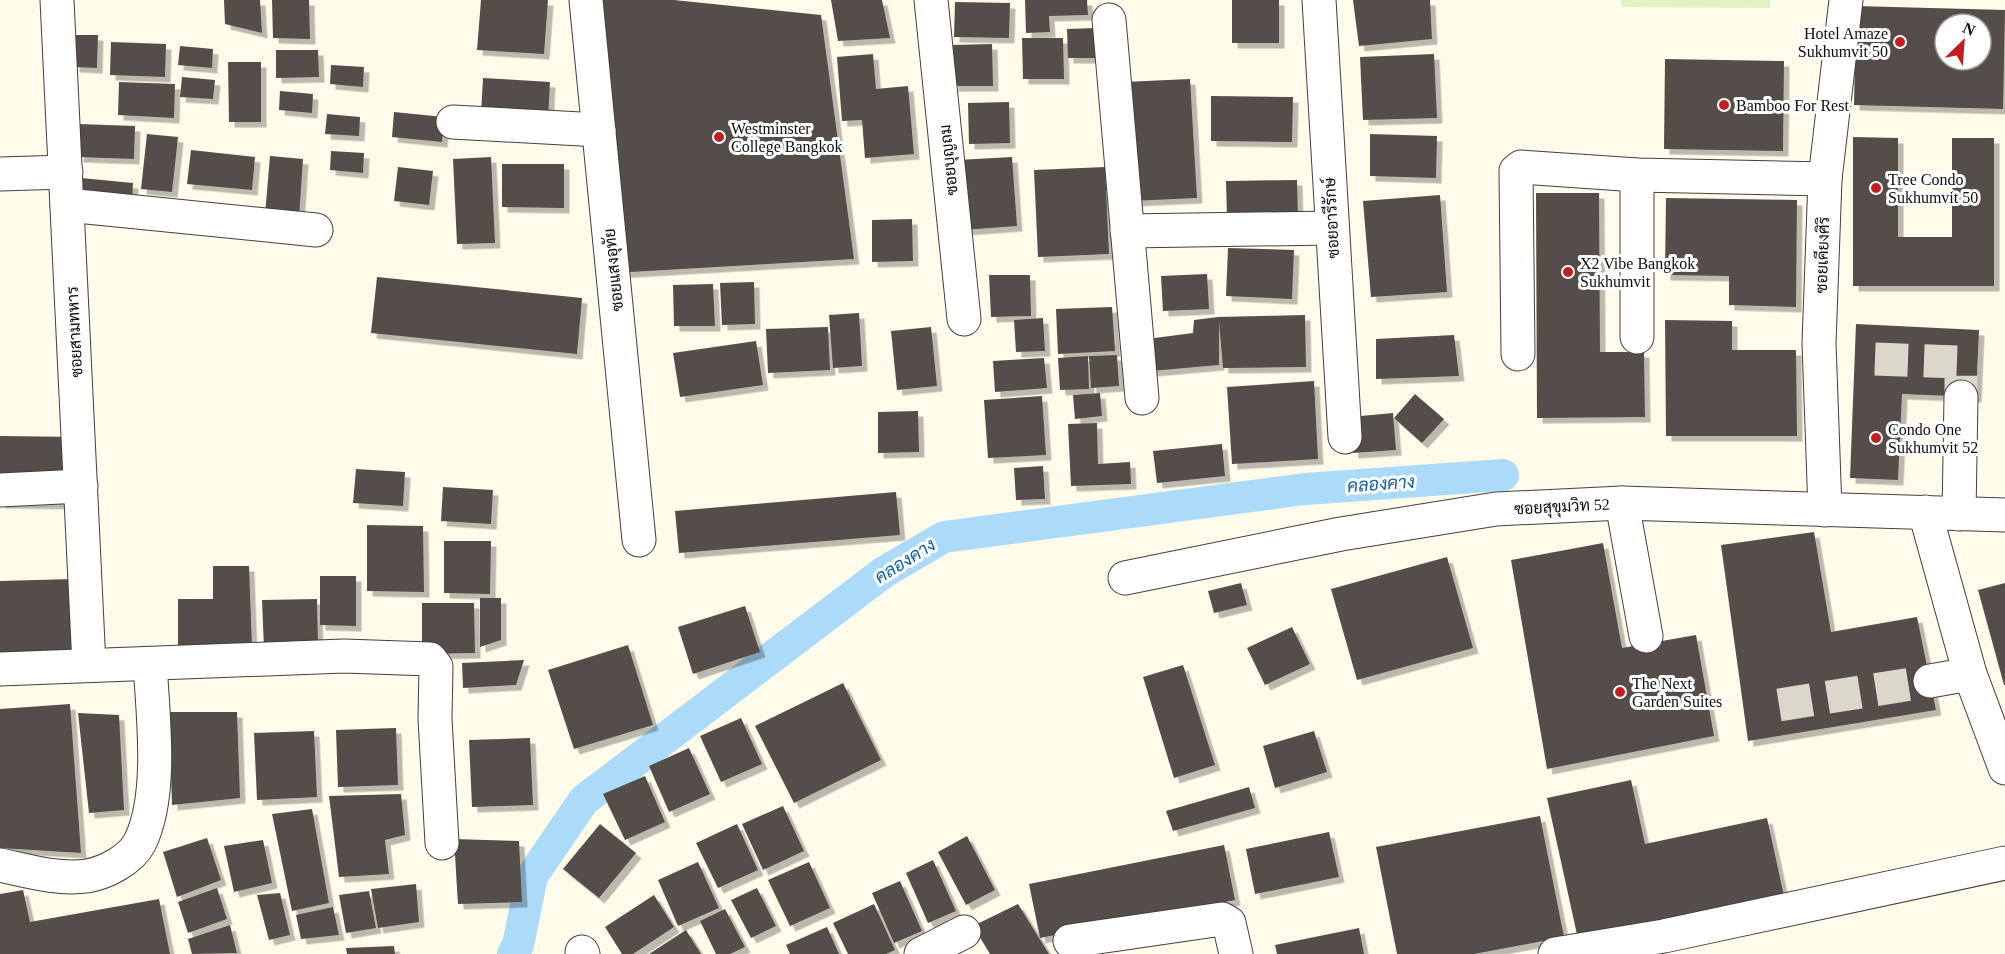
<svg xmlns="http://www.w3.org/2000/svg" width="2005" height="954" font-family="'Times New Roman',Sarabun,serif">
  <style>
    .pitch { fill: #e1f2c5 }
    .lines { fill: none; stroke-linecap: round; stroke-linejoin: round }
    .canal { stroke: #acdbf9; stroke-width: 32 }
    .building { fill: #554d48; fill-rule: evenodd; filter: url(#shadow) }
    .minor-tunnel { stroke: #dbd7ca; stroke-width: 33; stroke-dasharray: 33 16; stroke-linecap: butt }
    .minor-casing { stroke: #3f3f3f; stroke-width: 35 }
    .minor { stroke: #fff; stroke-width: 33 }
    .poi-dot { fill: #c31d21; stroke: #fff; stroke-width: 2 }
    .labels { text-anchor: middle; stroke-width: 6; stroke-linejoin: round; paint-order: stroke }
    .poi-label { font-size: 16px; fill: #0c0c0c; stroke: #fff; text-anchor: start }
    .street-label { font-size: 16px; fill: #0c0c0c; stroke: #fff }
    .water-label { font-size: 18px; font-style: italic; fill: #0f60a4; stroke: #fff }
  </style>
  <defs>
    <filter id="shadow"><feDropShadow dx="5.5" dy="5.5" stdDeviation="0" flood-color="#0004"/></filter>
  </defs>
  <rect width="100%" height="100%" fill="#fffbeb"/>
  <!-- pitch -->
  <path class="pitch" d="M 1621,0 L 1770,0 L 1770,8 L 1622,7 Z"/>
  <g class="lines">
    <!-- canal -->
    <path class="canal" d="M 513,954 L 518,945 L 532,876 L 584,800 L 884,572 L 944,537 L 1305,489 L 1503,475"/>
  </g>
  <!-- building -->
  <g class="building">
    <path d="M 224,0 L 260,0 L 262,33 L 225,24 Z"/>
    <path d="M 272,0 L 309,0 L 310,39 L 273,38 Z"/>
    <path d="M 481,0 L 548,0 L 544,54 L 477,50 Z"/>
    <path d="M 586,0 L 674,0 L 821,15 L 854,259 L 613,273 Z"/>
    <path d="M 831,0 L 882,0 L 890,38 L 838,41 Z"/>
    <path d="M 1025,0 L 1087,0 L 1088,15 L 1049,16 L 1050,32 L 1026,33 Z"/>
    <rect x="1232" y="0" width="47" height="43"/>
    <path d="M 1353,0 L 1430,0 L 1432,39 L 1359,46 Z"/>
    <path d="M 955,2 L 1010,3 L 1009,38 L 954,37 Z"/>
    <path d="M 1856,6 L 2005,10 L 2003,109 L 1854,105 ZM 1945,24 L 1981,24 L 1981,60 L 1945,60 Z"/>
    <path d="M 1096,28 L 1096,58 L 1068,58 L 1067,29 Z"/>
    <path d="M 74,35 L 98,35 L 97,68 L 74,67 Z"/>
    <path d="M 1022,38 L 1063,38 L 1064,79 L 1023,79 Z"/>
    <path d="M 111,42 L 166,44 L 165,77 L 110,75 Z"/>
    <path d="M 992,44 L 993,86 L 953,86 L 952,45 Z"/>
    <path d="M 180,46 L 213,49 L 212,68 L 178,65 Z"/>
    <path d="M 276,50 L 318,50 L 319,77 L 276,78 Z"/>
    <path d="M 873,54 L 876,89 L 908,86 L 914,154 L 865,158 L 862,120 L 842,121 L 837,57 Z"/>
    <path d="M 1434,54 L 1437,118 L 1363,120 L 1360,57 Z"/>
    <path d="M 1665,59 L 1784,61 L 1783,151 L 1664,149 Z"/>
    <path d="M 228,62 L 261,62 L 261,122 L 229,122 Z"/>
    <path d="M 331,65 L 364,67 L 363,87 L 330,84 Z"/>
    <path d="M 182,77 L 215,80 L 213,99 L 180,97 Z"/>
    <path d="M 483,78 L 550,82 L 547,138 L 480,133 Z"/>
    <path d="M 1190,79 L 1197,198 L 1131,201 L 1124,82 Z"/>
    <path d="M 119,82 L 175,84 L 174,118 L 118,115 Z"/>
    <path d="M 280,91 L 313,94 L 312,113 L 279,110 Z"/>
    <path d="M 1211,96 L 1293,97 L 1292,142 L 1211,141 Z"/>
    <path d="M 1009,102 L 1010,143 L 969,144 L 968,103 Z"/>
    <path d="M 394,112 L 444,117 L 442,142 L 392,137 Z"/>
    <path d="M 327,114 L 360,117 L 359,136 L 325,134 Z"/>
    <path d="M 79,124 L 135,126 L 134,159 L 78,157 Z"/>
    <path d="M 147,134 L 178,137 L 172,192 L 141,189 Z"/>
    <path d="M 1370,134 L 1437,136 L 1436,178 L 1370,176 Z"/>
    <path d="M 1853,137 L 1898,138 L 1898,237 L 1952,237 L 1952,138 L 1994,138 L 1994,286 L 1853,286 Z"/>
    <path d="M 191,150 L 255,157 L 252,190 L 187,184 Z"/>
    <path d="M 331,151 L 364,153 L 363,173 L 330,170 Z"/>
    <path d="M 270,156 L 303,159 L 299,218 L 265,215 Z"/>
    <path d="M 491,157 L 495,243 L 457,244 L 453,159 Z"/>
    <path d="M 1012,157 L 1017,226 L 963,230 L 958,160 Z"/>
    <path d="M 502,164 L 564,164 L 564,208 L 502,207 Z"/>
    <path d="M 398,167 L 433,171 L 429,205 L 394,201 Z"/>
    <path d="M 1105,167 L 1109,254 L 1038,257 L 1034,170 Z"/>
    <path d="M 81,178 L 133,183 L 132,203 L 85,199 Z"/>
    <path d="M 1297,180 L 1298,218 L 1227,219 L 1226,181 Z"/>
    <path d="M 1536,193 L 1599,193 L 1600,352 L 1644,352 L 1645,417 L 1537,418 Z"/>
    <path d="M 1440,195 L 1447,292 L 1371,297 L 1363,201 Z"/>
    <path d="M 1666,198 L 1797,200 L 1796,307 L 1729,305 L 1729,276 L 1665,275 Z"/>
    <path d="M 912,219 L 913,261 L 872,262 L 872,220 Z"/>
    <path d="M 1228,248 L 1294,250 L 1292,299 L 1226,296 Z"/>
    <path d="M 1207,274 L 1209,309 L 1163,311 L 1161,276 Z"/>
    <path d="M 989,275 L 1030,275 L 1031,316 L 991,317 Z"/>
    <path d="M 377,277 L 582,298 L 577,354 L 371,333 Z"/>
    <path d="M 754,282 L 755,324 L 722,325 L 720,283 Z"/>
    <path d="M 713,284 L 715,326 L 674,326 L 673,285 Z"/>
    <path d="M 1112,307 L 1115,351 L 1058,354 L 1056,309 Z"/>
    <path d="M 859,313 L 862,366 L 833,368 L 829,315 Z"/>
    <path d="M 1305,315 L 1306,367 L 1223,368 L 1219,322 L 1219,365 L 1151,371 L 1147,339 L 1193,333 L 1194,320 L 1218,317 Z"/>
    <path d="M 1043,318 L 1045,351 L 1016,352 L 1014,320 Z"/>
    <path d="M 1665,320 L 1732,321 L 1732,350 L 1796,350 L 1797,436 L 1666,436 Z"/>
    <path d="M 1856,324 L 1979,330 L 1976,397 L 1902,394 L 1898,480 L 1850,478 Z"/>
    <path d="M 828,327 L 830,370 L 768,373 L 766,329 Z"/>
    <path d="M 931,327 L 937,386 L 897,390 L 891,331 Z"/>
    <path d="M 1454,335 L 1459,376 L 1376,379 L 1376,339 Z"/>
    <path d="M 756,341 L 763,385 L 680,397 L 673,353 Z"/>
    <path d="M 1117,355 L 1119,386 L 1091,388 L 1089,356 Z"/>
    <path d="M 1088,356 L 1089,389 L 1060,390 L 1058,358 Z"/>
    <path d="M 1044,358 L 1047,388 L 995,392 L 993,361 Z"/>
    <path d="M 1314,381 L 1318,459 L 1232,464 L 1227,387 Z"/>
    <path d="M 1100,393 L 1102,416 L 1075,419 L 1073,395 Z"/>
    <path d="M 1415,394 L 1444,419 L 1422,443 L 1394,418 Z"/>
    <path d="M 1042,396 L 1046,455 L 988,458 L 984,400 Z"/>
    <path d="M 918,411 L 919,452 L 878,453 L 878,412 Z"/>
    <path d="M 1393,413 L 1396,450 L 1353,453 L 1350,417 Z"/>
    <path d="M 1097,423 L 1098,464 L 1130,462 L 1131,484 L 1071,486 L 1068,424 Z"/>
    <path d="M 0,436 L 79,437 L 78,504 L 0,503 Z"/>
    <path d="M 1222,444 L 1225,476 L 1157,483 L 1153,451 Z"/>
    <path d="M 1043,466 L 1045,499 L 1016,500 L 1014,468 Z"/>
    <path d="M 356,469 L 405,472 L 403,506 L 353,503 Z"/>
    <path d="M 443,487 L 493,490 L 491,524 L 441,521 Z"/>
    <path d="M 896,492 L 900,535 L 679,553 L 675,511 Z"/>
    <path d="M 367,525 L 423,526 L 424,592 L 367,591 Z"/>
    <path d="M 1814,532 L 1831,632 L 1917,617 L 1936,710 L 1748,741 L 1721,545 Z"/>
    <path d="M 444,541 L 491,541 L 490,594 L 444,593 Z"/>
    <path d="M 1603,543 L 1622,648 L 1696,635 L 1714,736 L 1547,769 L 1511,560 Z"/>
    <path d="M 1447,557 L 1473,648 L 1357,680 L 1331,589 Z"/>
    <path d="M 213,566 L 249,566 L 252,647 L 178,649 L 178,599 L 213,599 Z"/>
    <path d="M 320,576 L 356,576 L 356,626 L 320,625 Z"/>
    <path d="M 73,579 L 77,654 L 0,657 L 0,581 Z"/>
    <path d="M 1241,583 L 1247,605 L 1214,613 L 1208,591 Z"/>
    <path d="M 2005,583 L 2005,685 L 2004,685 L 1978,590 Z"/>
    <path d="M 480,598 L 501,598 L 501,640 L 480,647 Z"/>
    <path d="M 317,599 L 318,647 L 264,648 L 262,600 Z"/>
    <path d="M 422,603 L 474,603 L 475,653 L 422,654 Z"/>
    <path d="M 745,606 L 760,652 L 693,674 L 678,627 Z"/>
    <path d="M 1292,627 L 1310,664 L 1265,685 L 1247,648 Z"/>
    <path d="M 628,645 L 653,725 L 574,749 L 548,670 Z"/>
    <path d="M 524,660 L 516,685 L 463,688 L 462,663 Z"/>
    <path d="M 1183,665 L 1215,765 L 1174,778 L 1143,677 Z"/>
    <path d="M 843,683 L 881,760 L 794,803 L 755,726 Z"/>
    <path d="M 70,704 L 81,853 L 0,848 L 0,709 Z"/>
    <path d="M 169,712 L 237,712 L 240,798 L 172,805 Z"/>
    <path d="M 78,713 L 119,715 L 124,810 L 89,813 Z"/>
    <path d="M 741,718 L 762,764 L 721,782 L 700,736 Z"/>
    <path d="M 396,728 L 398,785 L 338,787 L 336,730 Z"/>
    <path d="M 314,731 L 317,797 L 257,800 L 254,733 Z"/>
    <path d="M 1314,731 L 1327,772 L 1275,788 L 1263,746 Z"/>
    <path d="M 530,738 L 533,805 L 472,807 L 469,740 Z"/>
    <path d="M 689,748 L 710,794 L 669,812 L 649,766 Z"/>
    <path d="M 645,776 L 665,822 L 625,840 L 603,794 Z"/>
    <path d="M 1631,780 L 1645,844 L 1767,818 L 1784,896 L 1578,939 L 1547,798 Z"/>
    <path d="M 1249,787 L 1255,808 L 1173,831 L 1166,811 Z"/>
    <path d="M 401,794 L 405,835 L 385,840 L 389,874 L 339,877 L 329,796 Z"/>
    <path d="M 783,806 L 804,851 L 763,870 L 742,824 Z"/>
    <path d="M 312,809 L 329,903 L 292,911 L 272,814 Z"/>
    <path d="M 1540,816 L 1564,937 L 1474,954 L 1397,954 L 1376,847 Z"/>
    <path d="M 600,824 L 636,853 L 599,898 L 563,869 Z"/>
    <path d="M 737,824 L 758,870 L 718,888 L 696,843 Z"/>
    <path d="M 1329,832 L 1339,877 L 1255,894 L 1246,849 Z"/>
    <path d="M 967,836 L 995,890 L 966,905 L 938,852 Z"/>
    <path d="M 207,838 L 221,880 L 177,897 L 163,852 Z"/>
    <path d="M 454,839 L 519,841 L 522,902 L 458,904 Z"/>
    <path d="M 263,840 L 272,883 L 234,892 L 224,846 Z"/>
    <path d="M 1224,845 L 1235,900 L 1040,938 L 1029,884 Z"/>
    <path d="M 933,860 L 956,911 L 928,923 L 906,873 Z"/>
    <path d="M 698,862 L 719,908 L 678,926 L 658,880 Z"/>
    <path d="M 809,862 L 830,908 L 790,926 L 768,880 Z"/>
    <path d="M 900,881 L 922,931 L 894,943 L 872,893 Z"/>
    <path d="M 416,884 L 419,922 L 378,928 L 371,889 Z"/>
    <path d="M 217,888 L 227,919 L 188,933 L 178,902 Z"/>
    <path d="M 757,888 L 776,926 L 751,938 L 731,900 Z"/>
    <path d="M 23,890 L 30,922 L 159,899 L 170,954 L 0,954 L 0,894 Z"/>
    <path d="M 369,891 L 376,928 L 346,933 L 339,895 Z"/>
    <path d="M 280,893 L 290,935 L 269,940 L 257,895 Z"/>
    <path d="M 654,895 L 674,927 L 633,954 L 622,954 L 605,927 Z"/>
    <path d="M 874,904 L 895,950 L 886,954 L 848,954 L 833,923 Z"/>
    <path d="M 1018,904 L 1049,954 L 990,954 L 973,926 Z"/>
    <path d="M 333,907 L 339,935 L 301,939 L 296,915 Z"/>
    <path d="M 725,909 L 745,947 L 730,954 L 716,954 L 700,921 Z"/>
    <path d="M 230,925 L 237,953 L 192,954 L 188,939 Z"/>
    <path d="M 827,927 L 839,954 L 790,954 L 786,945 Z"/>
    <path d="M 1359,928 L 1364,954 L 1277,954 L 1275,945 Z"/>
    <path d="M 686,930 L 701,954 L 649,954 Z"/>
    <path d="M 394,946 L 395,954 L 347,954 L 346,948 Z"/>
  </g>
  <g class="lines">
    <!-- minor-tunnel -->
    <g class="minor-tunnel">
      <path d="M 1875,359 L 1958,362 L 1961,365 L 1961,397"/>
      <path d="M 1779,705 L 1930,681"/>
    </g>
    <defs>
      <g id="minor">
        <path d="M 57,0 L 89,665"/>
        <path d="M 586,0 L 639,540"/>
        <path d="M 931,0 L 964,319"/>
        <path d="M 1319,0 L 1345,437"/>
        <path d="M 1109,20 L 1142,398"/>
        <path d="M 453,122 L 599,130"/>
        <path d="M 0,174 L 66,172"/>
        <path d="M 1637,175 L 1637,337"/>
        <path d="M 67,205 L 316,230"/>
        <path d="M 1127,231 L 1331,228"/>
        <path d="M 1518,354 L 1516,171 L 1521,167 L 1637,175 L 1825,179"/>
        <path d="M 0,490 L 81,486"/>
        <path d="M 1622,503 L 1646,636"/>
        <path d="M 1825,510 L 1819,343 L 1825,179 L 1846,0"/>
        <path d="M 1925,512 L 1970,674 L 2005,768"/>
        <path d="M 1959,514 L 1961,397"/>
        <path d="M 1125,578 L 1341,534 L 1496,509 L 1622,503 L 2005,515"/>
        <path d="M 0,669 L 344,656 L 430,659 L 436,667 L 435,719 L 442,843"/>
        <path d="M 1930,681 L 1970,674"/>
        <path d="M 0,865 C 28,871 58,880 87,876 C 105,873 131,860 140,842 C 163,795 153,716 150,664"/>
        <path d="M 1070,941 L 1222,919 L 1229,923 L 1236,954"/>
        <path d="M 582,952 L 583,954"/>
        <path d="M 921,954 L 964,932"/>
        <path d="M 1555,954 L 1664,936 L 2005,863"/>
      </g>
    </defs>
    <!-- minor casing -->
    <use href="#minor" class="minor-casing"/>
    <!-- minor -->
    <use href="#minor" class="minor"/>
  </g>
  <!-- markers -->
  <g class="poi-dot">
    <circle cx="1900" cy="42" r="6"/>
    <circle cx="1724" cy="105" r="6"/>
    <circle cx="719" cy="137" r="6"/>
    <circle cx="1876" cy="188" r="6"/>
    <circle cx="1568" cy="272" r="6"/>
    <circle cx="1876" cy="438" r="6"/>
    <circle cx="1620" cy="692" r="6"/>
  </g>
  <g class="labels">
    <!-- poi labels -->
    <g class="poi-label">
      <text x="1888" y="39" text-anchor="end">Hotel Amaze<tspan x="1888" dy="18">Sukhumvit 50</tspan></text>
      <text x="1736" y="111">Bamboo For Rest</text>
      <text x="731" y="134">Westminster<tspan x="731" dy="18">College Bangkok</tspan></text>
      <text x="1888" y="185">Tree Condo<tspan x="1888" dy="18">Sukhumvit 50</tspan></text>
      <text x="1580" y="269">X2 Vibe Bangkok<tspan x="1580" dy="18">Sukhumvit</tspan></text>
      <text x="1888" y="435">Condo One<tspan x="1888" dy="18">Sukhumvit 52</tspan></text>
      <text x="1632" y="689">The Next<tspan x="1632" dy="18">Garden Suites</tspan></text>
    </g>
    <!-- street labels -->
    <g class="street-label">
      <text transform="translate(948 160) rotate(-96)" y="6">ซอยบุญถม</text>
      <text transform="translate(1331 218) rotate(-93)" y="6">ซอยอารีรักษ์</text>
      <text transform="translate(1822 255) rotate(-88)" y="6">ซอยเคียงศิริ</text>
      <text transform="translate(613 270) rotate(-96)" y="6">ซอยแสงอุทัย</text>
      <text transform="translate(74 332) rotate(-93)" y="6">ซอยสามทหาร</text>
      <text transform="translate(1562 506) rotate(-3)" y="6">ซอยสุขุมวิท 52</text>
    </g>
    <!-- water labels -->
    <g class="water-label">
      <text transform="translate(1381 484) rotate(-4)" y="6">คลองคาง</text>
      <text transform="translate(905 561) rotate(-32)" y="6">คลองคาง</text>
    </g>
  </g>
  <!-- north arrow -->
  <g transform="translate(1963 42) rotate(25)"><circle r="28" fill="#ffffff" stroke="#9e9e9e" stroke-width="1.5"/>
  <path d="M0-4.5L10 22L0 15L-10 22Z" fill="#c31d21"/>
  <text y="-9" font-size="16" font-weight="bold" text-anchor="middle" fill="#0c0c0c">N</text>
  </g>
</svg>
